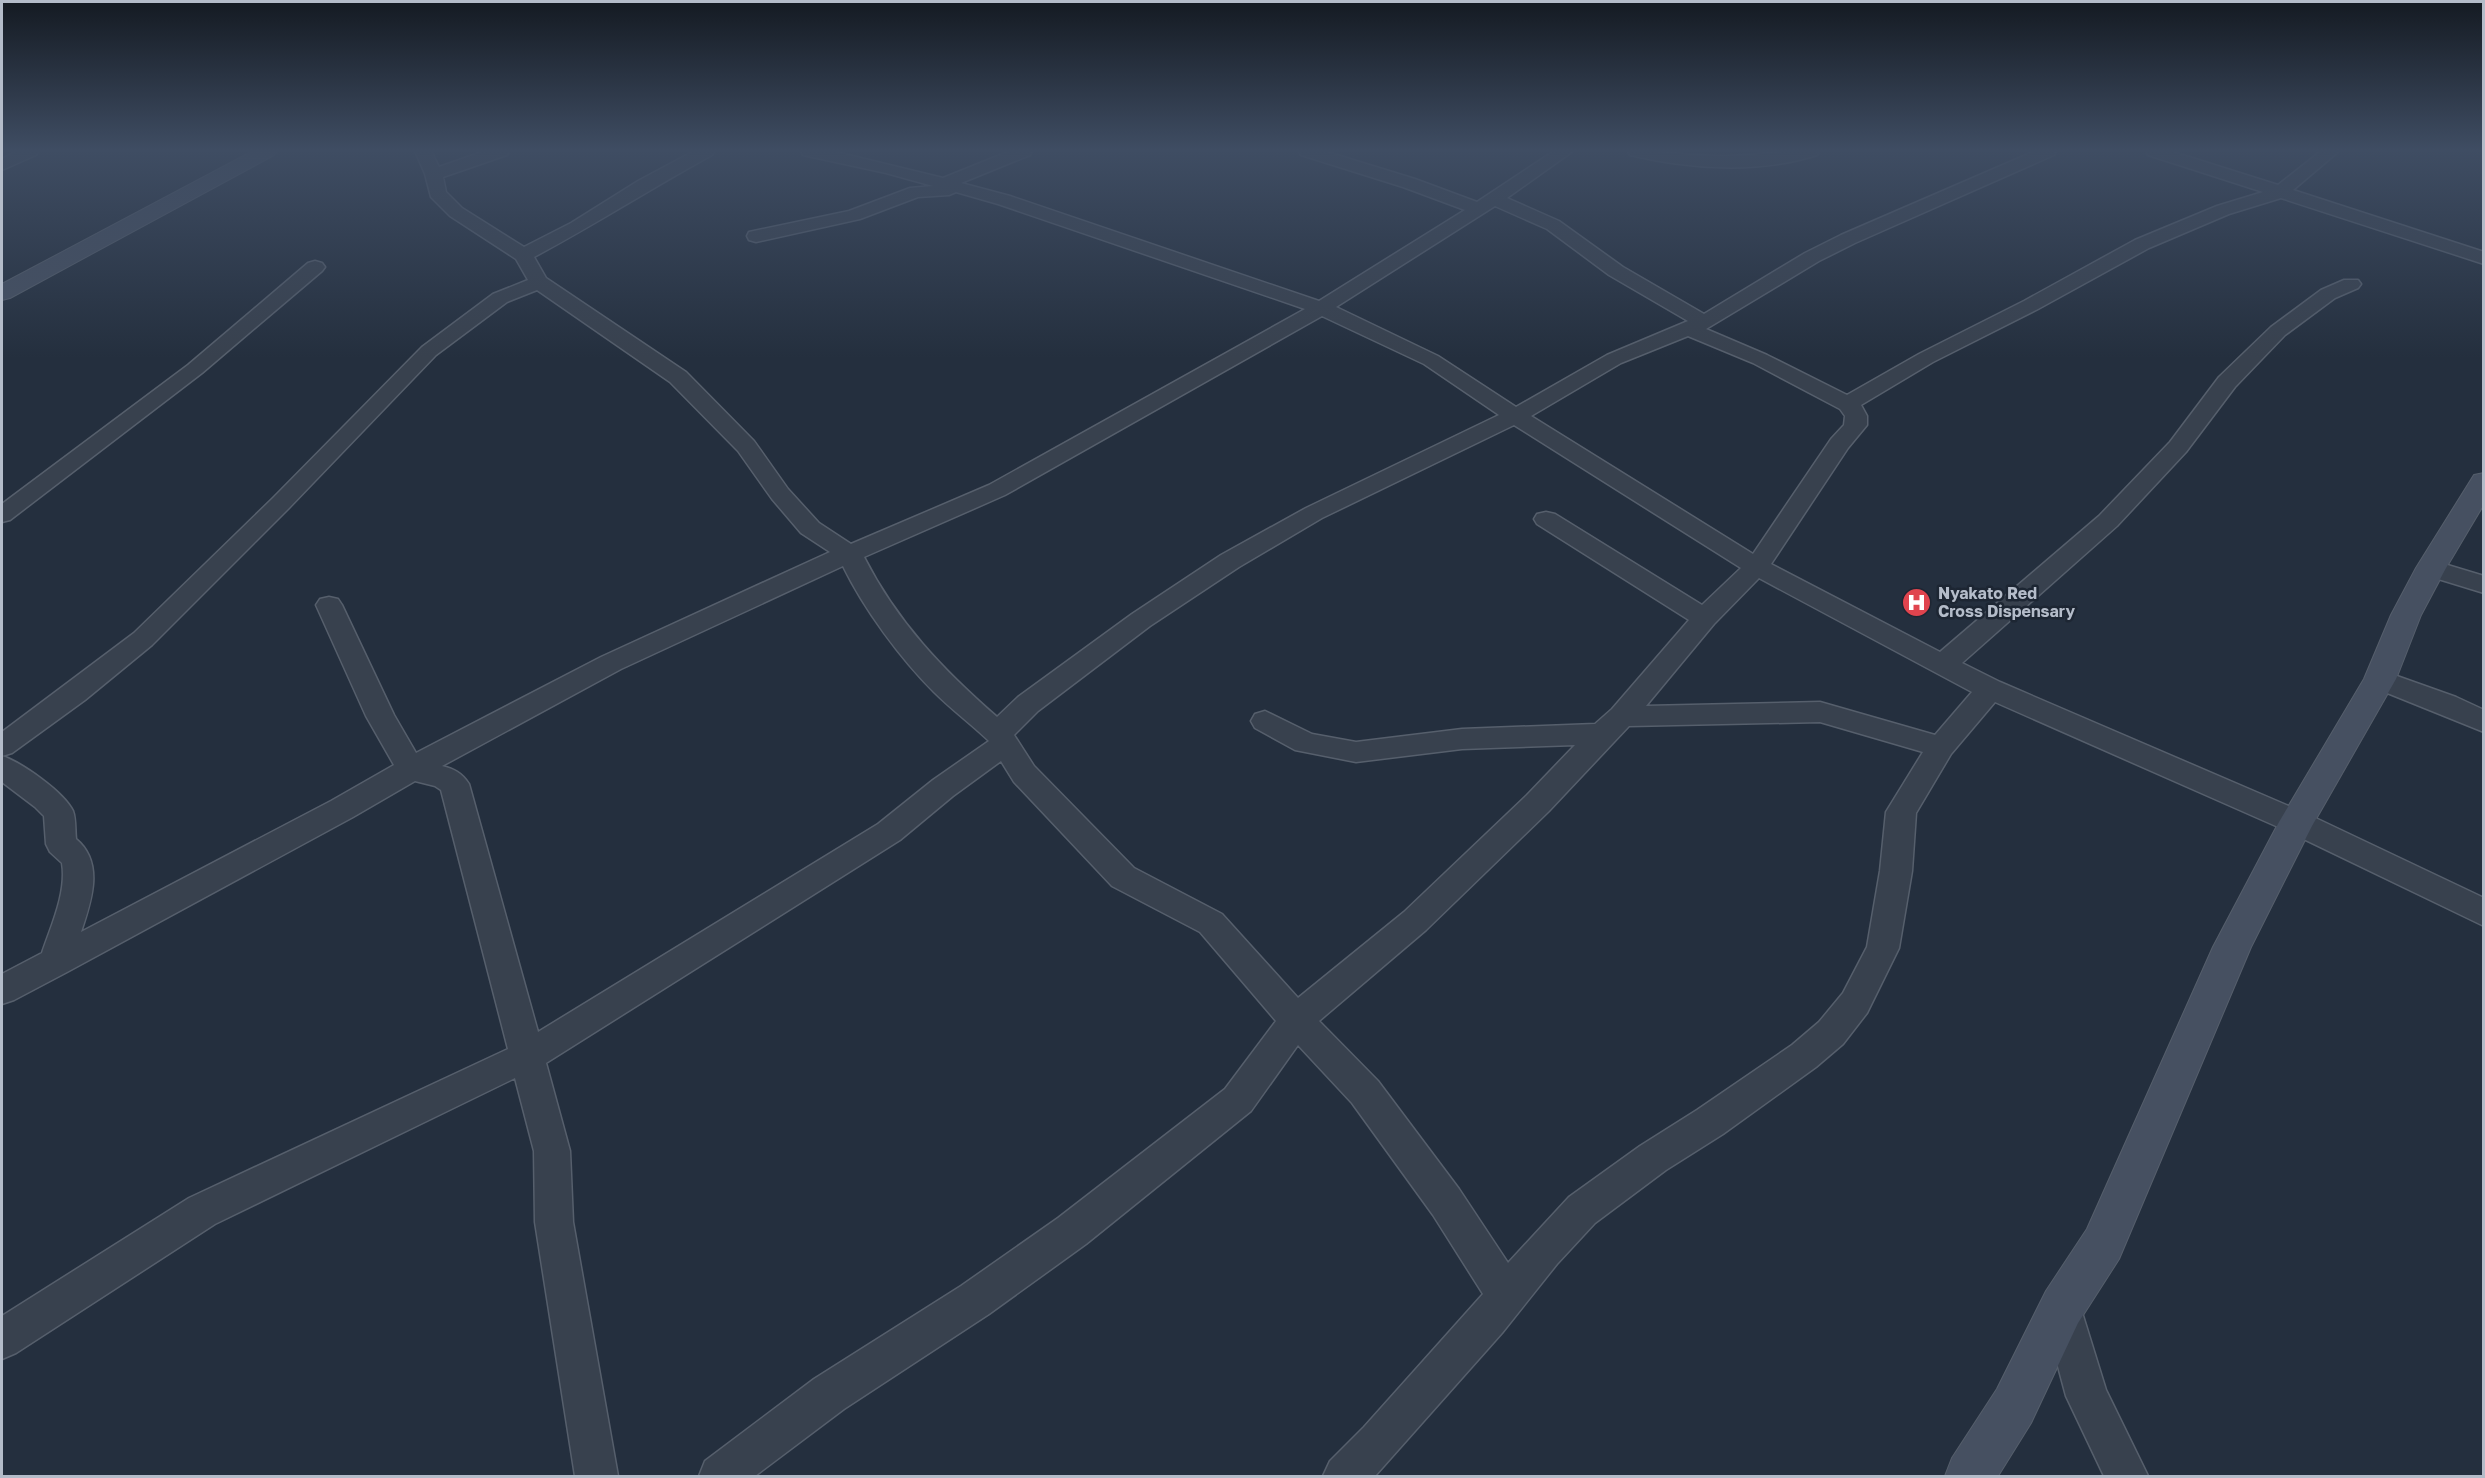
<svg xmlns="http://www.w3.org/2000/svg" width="2485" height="1478" font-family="'Golos Text',sans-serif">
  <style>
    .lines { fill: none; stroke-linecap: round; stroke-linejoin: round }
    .street-casing { stroke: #565f6c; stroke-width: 3 }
    .secondary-casing { stroke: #565f6c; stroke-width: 2 }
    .street { fill: #38414e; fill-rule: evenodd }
    .secondary { fill: #465061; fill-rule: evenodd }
    .labels { text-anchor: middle; stroke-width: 5; stroke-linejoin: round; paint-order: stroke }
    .poi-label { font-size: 16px; font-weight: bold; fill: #b4bcc9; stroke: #1d2633; text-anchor: start }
  </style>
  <rect width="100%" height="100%" fill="#242f3e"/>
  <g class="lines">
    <defs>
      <g id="street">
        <path d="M 17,151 L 38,151 L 36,155 L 2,170 L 2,159 Z"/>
        <path d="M 415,151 L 431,151 L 439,167 L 485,151 L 509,151 L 507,155 L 443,177 L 446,192 L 462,208 L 524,247 L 571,223 L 638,181 L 694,151 L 714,151 L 712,155 C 652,188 594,225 534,257 L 546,278 L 686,372 L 754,441 L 788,489 L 819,523 L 851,544 L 989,485 L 1305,309 L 998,204 L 956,192 L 949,195 L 918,197 L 860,219 L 756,242 L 749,240 L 747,236 L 749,232 L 849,211 L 910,188 L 933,186 L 886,173 L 803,155 L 801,151 L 832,151 L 943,178 L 1010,151 L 1032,151 L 1030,155 L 961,183 L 1010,196 L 1319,301 L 1465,210 L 1403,187 L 1301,155 L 1299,151 L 1324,151 L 1415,179 L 1477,202 L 1554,151 L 1573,151 L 1507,198 L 1559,221 L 1623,267 L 1704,314 L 1805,253 L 1841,235 L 2035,151 L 2056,151 L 2054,155 L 1855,243 L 1819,261 L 1706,329 L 1767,355 L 1847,395 L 1919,354 L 2024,301 L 2135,240 L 2217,206 L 2263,192 L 2148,155 L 2146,151 L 2170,151 L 2278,185 L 2321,151 L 2339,151 L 2293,190 L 2484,252 L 2484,264 L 2281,198 L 2229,214 L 2149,248 L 2038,309 L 1933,362 L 1861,405 L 1867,416 L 1867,425 L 1848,448 L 1771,564 L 1940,652 L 2099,516 L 2170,442 L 2219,377 L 2271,327 L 2321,290 L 2344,280 L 2358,280 L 2361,284 L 2358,288 L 2335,298 L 2285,335 L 2235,387 L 2186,452 L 2117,526 L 1962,663 L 2000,682 L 2307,814 L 2484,898 L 2484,926 L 2285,830 L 1995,702 L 1951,754 L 1916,813 L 1912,871 L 1899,948 L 1867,1013 L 1843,1044 L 1816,1067 L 1723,1134 L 1666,1170 L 1595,1223 L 1557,1264 L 1502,1333 L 1375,1476 L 1323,1476 L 1330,1461 L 1364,1427 L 1483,1294 L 1433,1215 L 1352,1103 L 1298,1045 L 1251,1111 L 1086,1244 L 989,1314 L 844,1409 L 755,1476 L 699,1476 L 705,1461 L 814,1379 L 961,1286 L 1058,1218 L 1225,1089 L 1276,1021 L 1200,932 L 1112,886 L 1014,782 L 1001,761 L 953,796 L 900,840 L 546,1063 L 570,1151 L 573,1222 L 618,1476 L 575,1476 L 535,1222 L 534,1151 L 515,1078 L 215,1224 L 16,1353 L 2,1359 L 2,1316 L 189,1198 L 508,1049 L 441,790 L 435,786 L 415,781 L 353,817 L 67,972 L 14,1000 L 2,1004 L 2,974 L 42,953 C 51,926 67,892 62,863 L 50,852 L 46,844 L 44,816 L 35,807 L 2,782 L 2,732 L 134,633 L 273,498 L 422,347 L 493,294 L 528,280 L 516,259 L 450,216 L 431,197 L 425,174 ZM 1495,206 L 1547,229 L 1609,275 L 1688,321 L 1607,355 L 1516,407 L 1438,356 L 1336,307 ZM 537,290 L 670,382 L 738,451 L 772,499 L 801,533 L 830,552 L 601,657 L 416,753 L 394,715 L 342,605 L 338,599 L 329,597 L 320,599 L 316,605 L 366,716 L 394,765 L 331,801 L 81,932 C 91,902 105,863 76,839 C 75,830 76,819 73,811 C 64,792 21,762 2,756 L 12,753 L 85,700 L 152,645 L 289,508 L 436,355 L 507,302 ZM 1322,316 L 1424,364 L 1499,415 L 1306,508 L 1221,555 L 1132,614 L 1018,697 L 997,717 C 943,670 897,622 864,557 L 1005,495 ZM 1688,336 L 1753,363 L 1840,409 L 1845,416 L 1844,425 L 1831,439 L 1753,554 L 1531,416 L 1621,363 ZM 1514,425 L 1741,568 L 1702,605 L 1555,514 L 1546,512 L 1537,514 L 1534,519 L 1537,524 L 1689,620 L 1612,709 L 1595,724 L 1462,729 L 1356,742 L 1312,734 L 1265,711 L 1255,714 L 1251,721 L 1255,728 L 1295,750 L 1356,762 L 1462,749 L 1575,745 L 1527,795 L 1404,912 L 1298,998 L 1222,914 L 1134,868 L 1034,766 L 1014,735 L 1038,711 L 1150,626 L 1239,567 L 1322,518 ZM 843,566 C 864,609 900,658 934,692 C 951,709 971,724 989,741 L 933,780 L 878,824 L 538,1032 L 469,784 C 462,773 454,769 442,766 L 621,669 ZM 1759,578 L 1972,692 L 1935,735 L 1820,702 L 1646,706 L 1714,624 ZM 1820,722 L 1923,752 L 1886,812 L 1880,871 L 1867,947 L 1843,993 L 1819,1022 L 1792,1045 L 1697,1110 L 1640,1146 L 1569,1197 L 1508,1263 L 1459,1189 L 1378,1081 L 1319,1021 L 1426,930 L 1549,811 L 1629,726 Z"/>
        <path d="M 1628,151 C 1659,151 1690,156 1721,156 C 1754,157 1787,149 1819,151 L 1817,155 C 1758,174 1689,169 1630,155 Z"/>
        <path d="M 315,261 L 322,263 L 325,267 L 322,271 L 202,373 L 10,520 L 2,522 L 2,504 L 188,365 L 308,263 Z"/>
        <path d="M 2431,560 L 2484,576 L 2484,593 L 2422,574 L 2418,568 L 2422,562 Z"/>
        <path d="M 2380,670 L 2456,697 L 2484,710 L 2484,732 L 2370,686 L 2366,679 L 2370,672 Z"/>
        <path d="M 2062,1287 L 2076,1293 L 2106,1390 L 2148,1476 L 2104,1476 L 2066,1396 L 2042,1307 L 2048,1293 Z"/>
      </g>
      <g id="secondary">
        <path d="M 253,151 L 277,151 L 274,155 L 10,298 L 2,300 L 2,284 Z"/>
        <path d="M 2484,473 L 2484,504 L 2446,568 L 2421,615 L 2396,679 L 2312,826 L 2251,947 L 2119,1259 L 2078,1323 L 2031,1423 L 1998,1476 L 1945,1476 L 1952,1458 L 1997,1389 L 2046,1291 L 2087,1229 L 2213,947 L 2279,822 L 2364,679 L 2391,615 L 2416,568 L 2474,475 Z"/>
      </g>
    </defs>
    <!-- street casing -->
    <use href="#street" class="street-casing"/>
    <!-- secondary casing -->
    <use href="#secondary" class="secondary-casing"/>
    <!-- street -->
    <use href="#street" class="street"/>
    <!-- secondary -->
    <use href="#secondary" class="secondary"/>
  </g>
  <!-- sky -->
  <linearGradient id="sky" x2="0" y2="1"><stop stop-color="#141a22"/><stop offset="0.42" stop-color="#3f4d63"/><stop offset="1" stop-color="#3f4d63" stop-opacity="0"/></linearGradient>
  <rect width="2485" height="358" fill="url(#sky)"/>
  <!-- icons -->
  <defs>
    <symbol id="hospital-disc" viewBox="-11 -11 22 22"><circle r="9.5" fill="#e0444e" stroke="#1d2633"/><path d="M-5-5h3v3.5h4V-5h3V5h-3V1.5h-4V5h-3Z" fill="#fff"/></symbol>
  </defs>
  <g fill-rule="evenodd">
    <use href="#hospital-disc" x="1900" y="586" width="33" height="33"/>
  </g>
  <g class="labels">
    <!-- poi labels -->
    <g class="poi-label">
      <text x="1938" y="599">Nyakato Red<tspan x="1938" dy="18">Cross Dispensary</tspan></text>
    </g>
  </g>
  <!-- border -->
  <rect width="2485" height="1478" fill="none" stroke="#b4bcc9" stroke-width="6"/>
</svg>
